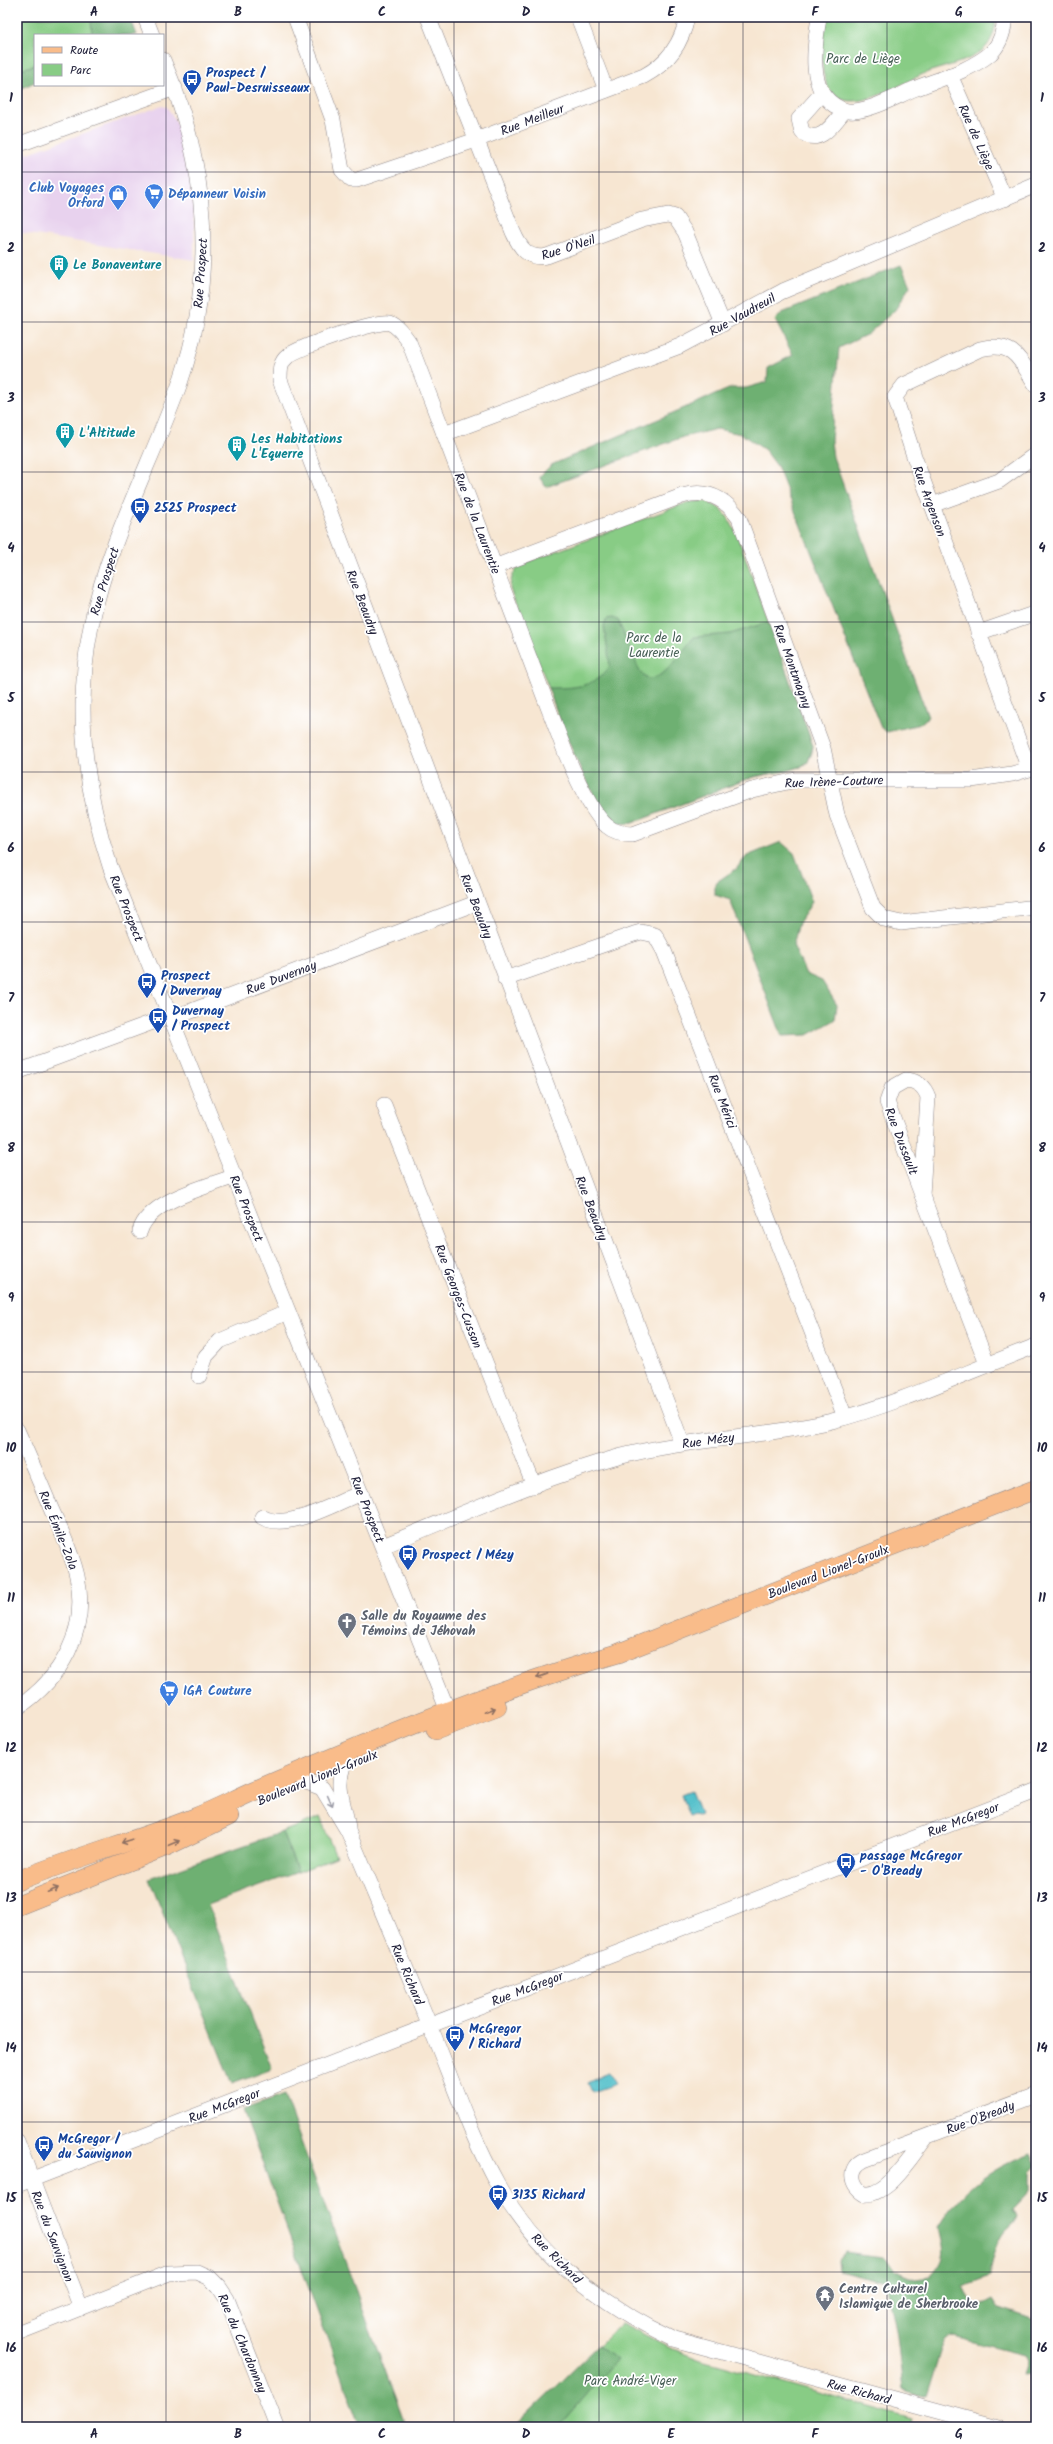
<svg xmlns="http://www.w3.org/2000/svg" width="1053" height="2444" font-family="Kalam,sans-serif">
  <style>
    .built { fill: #e8d2ee }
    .green { fill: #88cc85; stroke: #557760 }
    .forest { fill: #6eb072; stroke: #486956 }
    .water { fill: #52c0ca; stroke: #3a7182 }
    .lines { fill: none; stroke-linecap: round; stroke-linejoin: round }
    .minor-casing { stroke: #8c8486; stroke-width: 16 }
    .major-casing { stroke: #8c8486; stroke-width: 20 }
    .minor { stroke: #fff; stroke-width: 15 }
    .major { stroke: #f9bc8a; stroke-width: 19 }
    .oneway { stroke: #8e6f62 }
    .oneway2 { stroke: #9c9ca7 }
    .grid { fill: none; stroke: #22223b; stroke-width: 1; stroke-opacity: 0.55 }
    .labels { text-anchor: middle; stroke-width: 3.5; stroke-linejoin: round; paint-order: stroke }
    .park-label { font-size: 13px; fill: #465e55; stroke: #fff }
    .transit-label { font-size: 13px; font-weight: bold; fill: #164399; stroke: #fff; text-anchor: start }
    .street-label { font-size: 13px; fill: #22223b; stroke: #fff }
    .shop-label { font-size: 13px; font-weight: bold; fill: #366cbe; stroke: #fff; text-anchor: start }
    .culture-label { font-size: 13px; font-weight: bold; fill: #0d838f; stroke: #fff; text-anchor: start }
    .worship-label { font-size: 13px; font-weight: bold; fill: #5b616d; stroke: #fff; text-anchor: start }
    .neatline { fill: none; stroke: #22223b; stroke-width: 1.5 }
    .grid-label { font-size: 13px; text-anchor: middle; font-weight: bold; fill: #22223b }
  </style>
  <rect width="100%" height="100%" fill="#fff"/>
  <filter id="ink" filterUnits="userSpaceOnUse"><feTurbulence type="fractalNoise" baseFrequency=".025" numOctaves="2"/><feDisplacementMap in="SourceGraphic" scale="8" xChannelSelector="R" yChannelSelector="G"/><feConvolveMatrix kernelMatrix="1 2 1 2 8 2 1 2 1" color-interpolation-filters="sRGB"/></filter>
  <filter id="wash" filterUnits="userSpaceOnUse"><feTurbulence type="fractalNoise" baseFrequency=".012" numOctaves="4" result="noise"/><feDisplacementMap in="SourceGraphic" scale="16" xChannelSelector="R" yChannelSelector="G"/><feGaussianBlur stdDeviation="0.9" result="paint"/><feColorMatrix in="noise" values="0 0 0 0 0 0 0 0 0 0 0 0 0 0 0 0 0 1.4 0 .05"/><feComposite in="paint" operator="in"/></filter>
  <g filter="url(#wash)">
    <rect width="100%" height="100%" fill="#f7e6d2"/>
    <!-- built -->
    <path class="built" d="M 161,106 L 167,107 L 180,128 L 190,173 L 194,207 L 194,260 L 17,232 L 17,157 Z"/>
    <!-- green -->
    <g class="green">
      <path d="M 17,17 L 123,17 L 129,35 L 35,35 L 35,77 L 17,84 Z"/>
      <path d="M 826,17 L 995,17 C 997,27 992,41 985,48 C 970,63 942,66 923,74 C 889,90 828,131 822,63 C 821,48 825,31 826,17 Z"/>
      <path d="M 704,501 C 724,508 726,514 736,532 L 813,746 C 812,756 809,761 801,767 L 750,778 L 632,823 L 620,824 L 611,819 L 591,788 L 575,755 L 510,589 C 511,575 514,569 527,562 L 689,502 Z"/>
      <path d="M 320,1817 L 336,1857 L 298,1872 L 282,1832 Z"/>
      <path d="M 622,2323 L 672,2349 L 701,2360 L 912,2419 L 910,2427 L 514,2427 Z"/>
    </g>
    <!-- forest -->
    <g class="forest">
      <path d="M 91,17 L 130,17 L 137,35 L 92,35 Z"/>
      <path d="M 35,65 L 35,82 L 17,90 L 17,70 Z"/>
      <path d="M 901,265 L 910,286 L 895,310 L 868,334 L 839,348 L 831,441 L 833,457 L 928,717 L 920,724 L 887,732 L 881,728 L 777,466 L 765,450 L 741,434 L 717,429 L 683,437 L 546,487 L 539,477 L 551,465 L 731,388 L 746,388 L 767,382 L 768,368 L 793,355 L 775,320 L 782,313 Z"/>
      <path d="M 612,618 L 618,620 L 640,672 L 648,679 C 666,679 683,650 694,637 L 730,634 L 769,622 L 813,746 L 808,762 C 791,774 769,772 750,778 L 632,823 C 624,824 619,824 612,819 C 591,804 558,716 548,688 C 573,688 595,688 610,666 L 604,626 L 606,619 Z"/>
      <path d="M 781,842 L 794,853 L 812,902 L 799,923 L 793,945 L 806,974 L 822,981 L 837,1005 L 835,1020 L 808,1035 L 782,1036 L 730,900 L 715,895 L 715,883 L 736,869 L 747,856 Z"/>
      <path d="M 282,1832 L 298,1872 L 208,1905 L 272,2069 L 232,2084 L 149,1879 Z"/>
      <path d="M 284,2095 L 406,2427 L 360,2427 L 243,2110 Z"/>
      <path d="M 1031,2153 L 1036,2166 L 1030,2172 L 1030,2192 L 1013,2210 L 1017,2215 C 1013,2227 1008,2226 1002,2235 C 995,2246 989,2263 990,2276 L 963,2286 L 974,2309 L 993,2299 L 999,2308 L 1036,2320 L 1036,2372 L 1023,2374 L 1027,2360 L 1024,2355 L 954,2337 L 946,2340 L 941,2349 L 926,2397 L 903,2390 L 897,2335 L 886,2283 L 839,2271 L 838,2260 L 845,2252 L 882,2257 L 896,2271 L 915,2279 L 930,2277 C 949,2257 944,2251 939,2227 C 963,2188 989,2170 1031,2153 Z"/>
      <path d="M 598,2345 L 617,2359 L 559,2427 L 514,2427 Z"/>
    </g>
    <!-- water -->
    <g class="water">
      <path d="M 691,1791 L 700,1814 L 697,1815 L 693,1814 L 689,1816 L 681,1795 Z"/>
      <path d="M 608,2073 L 615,2084 L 592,2092 L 588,2083 Z"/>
    </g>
  </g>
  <g filter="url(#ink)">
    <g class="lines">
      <defs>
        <g id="minor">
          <path d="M 145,17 L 152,35"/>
          <path d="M 295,17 L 333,120 L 342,170 L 351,180 L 357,180 L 476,140 L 644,76 C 668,63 682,44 687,17"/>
          <path d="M 428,17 L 513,232 C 520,248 528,260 547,256 L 642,220 L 668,215 L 675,217 L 685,232 L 723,324"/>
          <path d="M 578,17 L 606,90"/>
          <path d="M 819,17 C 815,44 807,87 834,105 C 841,109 845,112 854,111 C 874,109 895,97 914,89 C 939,79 970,71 991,53 C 1000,44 1005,30 1004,17"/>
          <path d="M 163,60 C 208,163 217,275 180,383 C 151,464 108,541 91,626 C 75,707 84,788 110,866 L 452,1721"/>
          <path d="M 950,75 L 1005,199"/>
          <path d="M 822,93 L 799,119 L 802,132 C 820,146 833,124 844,111"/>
          <path d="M 17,145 L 175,88"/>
          <path d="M 444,434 L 680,346 L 783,291 L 1036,185"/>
          <path d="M 932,505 L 999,481 L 1036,454"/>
          <path d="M 494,567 L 682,496 C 706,489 724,497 739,518 L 823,748 L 837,815 L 873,908 L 884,919 L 901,923 L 1036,907"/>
          <path d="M 978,633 L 1036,613"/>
          <path d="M 1029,769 L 914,456 L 895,397 L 904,385 L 980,349 C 1014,340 1020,360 1036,385"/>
          <path d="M 505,979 L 634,934 L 641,932 L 655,935 L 664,951 L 845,1417"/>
          <path d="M 17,1072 L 153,1022 L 186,1013 L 476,903"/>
          <path d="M 906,1080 C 917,1081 924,1086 928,1097 L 922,1195 L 887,1102 L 892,1088 Z"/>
          <path d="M 384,1105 L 534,1486"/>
          <path d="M 922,1195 L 987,1364"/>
          <path d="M 140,1231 C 149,1200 207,1187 235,1176"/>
          <path d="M 199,1376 L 206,1356 L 220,1341 L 288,1312"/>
          <path d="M 17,1430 C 29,1457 41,1484 52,1511 C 62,1532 72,1554 77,1576 C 89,1631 61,1679 17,1708"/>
          <path d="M 682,1443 L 280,380 C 280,370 280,362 288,356 C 299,347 379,319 390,323 C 398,326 404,335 409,342 L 566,754 C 574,773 591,813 607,826 C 615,833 624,834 633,834 L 752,790 L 796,780 L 971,780 L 1012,774 L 1036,767"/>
          <path d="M 262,1517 C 287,1532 335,1503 361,1493"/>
          <path d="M 383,1546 C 460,1515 538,1479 618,1457 C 689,1438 762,1438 832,1421 C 902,1403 968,1371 1036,1346"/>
          <path d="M 343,1766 C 335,1789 345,1805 348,1828"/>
          <path d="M 304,1781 L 322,1788 L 348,1831 C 377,1899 406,1968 434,2036 C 454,2085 471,2136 497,2183 C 536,2254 601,2305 674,2339 L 998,2427"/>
          <path d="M 925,2139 C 913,2154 887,2197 864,2194 C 850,2185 848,2168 864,2160 L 1036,2095"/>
          <path d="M 17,2141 L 81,2308"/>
          <path d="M 17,2185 L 1036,1791"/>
          <path d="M 17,2333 L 169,2273 L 197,2272 L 210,2278 L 219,2287 L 227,2299 L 277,2427"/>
        </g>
        <g id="major">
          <path d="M 436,1730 L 497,1707"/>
          <path d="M 17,1881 C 75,1857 136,1841 194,1818 C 215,1810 235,1799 256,1790 C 375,1739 495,1689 619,1653 L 1036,1489"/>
          <path d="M 17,1906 L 167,1846 L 229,1816"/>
        </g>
      </defs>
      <!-- minor casing -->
      <use href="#minor" class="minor-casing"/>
      <!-- major casing -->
      <use href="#major" class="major-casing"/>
      <!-- minor -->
      <use href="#minor" class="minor"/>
      <!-- major -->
      <use href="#major" class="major"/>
    </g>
    <!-- one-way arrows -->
    <defs><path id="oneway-shaft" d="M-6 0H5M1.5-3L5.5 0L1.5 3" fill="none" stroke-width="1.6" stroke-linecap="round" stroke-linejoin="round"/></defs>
    <g class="oneway">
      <use href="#oneway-shaft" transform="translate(542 1676) rotate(160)"/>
      <use href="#oneway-shaft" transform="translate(490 1710) rotate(-21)"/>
      <use href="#oneway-shaft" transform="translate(127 1841) rotate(162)"/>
      <use href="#oneway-shaft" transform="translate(174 1843) rotate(-23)"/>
      <use href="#oneway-shaft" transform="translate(53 1890) rotate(-21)"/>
    </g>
    <use class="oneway2" href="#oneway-shaft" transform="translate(330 1801) rotate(66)"/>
  </g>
  <!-- grid -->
  <path class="grid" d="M 166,17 L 166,2427M 310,17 L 310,2427M 454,17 L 454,2427M 599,17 L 599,2427M 743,17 L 743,2427M 887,17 L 887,2427M 17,172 L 1036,172M 17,322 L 1036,322M 17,472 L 1036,472M 17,622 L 1036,622M 17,772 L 1036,772M 17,922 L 1036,922M 17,1072 L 1036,1072M 17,1222 L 1036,1222M 17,1372 L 1036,1372M 17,1522 L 1036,1522M 17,1672 L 1036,1672M 17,1822 L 1036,1822M 17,1972 L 1036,1972M 17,2122 L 1036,2122M 17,2272 L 1036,2272"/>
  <!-- icons -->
  <defs>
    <symbol id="bus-pin" viewBox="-11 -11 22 30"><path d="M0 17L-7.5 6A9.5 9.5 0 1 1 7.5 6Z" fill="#1a4fb4" stroke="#fff"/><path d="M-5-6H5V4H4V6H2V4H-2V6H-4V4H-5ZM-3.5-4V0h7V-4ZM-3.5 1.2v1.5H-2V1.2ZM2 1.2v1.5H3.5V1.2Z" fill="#fff"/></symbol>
    <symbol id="supermarket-pin" viewBox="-11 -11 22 30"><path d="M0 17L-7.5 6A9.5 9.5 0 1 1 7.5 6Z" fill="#3f7fe0" stroke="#fff"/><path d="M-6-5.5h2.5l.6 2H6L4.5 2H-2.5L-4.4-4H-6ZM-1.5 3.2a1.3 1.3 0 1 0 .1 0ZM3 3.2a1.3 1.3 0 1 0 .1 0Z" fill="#fff"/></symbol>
    <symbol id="shop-pin" viewBox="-11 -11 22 30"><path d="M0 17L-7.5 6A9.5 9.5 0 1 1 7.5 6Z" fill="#3f7fe0" stroke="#fff"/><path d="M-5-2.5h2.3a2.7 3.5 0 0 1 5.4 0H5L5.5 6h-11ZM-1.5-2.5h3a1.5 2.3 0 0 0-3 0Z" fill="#fff"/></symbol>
    <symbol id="building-pin" viewBox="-11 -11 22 30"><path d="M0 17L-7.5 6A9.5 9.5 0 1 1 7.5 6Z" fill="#0f9aa8" stroke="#fff"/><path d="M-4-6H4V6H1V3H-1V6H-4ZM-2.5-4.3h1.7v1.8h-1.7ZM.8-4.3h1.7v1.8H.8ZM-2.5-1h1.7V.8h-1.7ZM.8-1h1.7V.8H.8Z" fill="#fff"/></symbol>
    <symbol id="church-pin" viewBox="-11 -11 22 30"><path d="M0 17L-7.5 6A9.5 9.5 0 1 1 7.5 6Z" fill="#6b7280" stroke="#fff"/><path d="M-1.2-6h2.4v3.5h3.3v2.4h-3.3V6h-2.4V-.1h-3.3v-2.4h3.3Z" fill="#fff"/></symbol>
    <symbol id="temple-pin" viewBox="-11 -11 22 30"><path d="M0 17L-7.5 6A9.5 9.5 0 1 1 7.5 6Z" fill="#6b7280" stroke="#fff"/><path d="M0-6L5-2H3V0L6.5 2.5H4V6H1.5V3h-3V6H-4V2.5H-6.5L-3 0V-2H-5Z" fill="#fff"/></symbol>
  </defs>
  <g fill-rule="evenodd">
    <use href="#bus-pin" x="181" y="68" width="22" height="30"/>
    <use href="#supermarket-pin" x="143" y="182" width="22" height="30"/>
    <use href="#shop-pin" x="107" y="183" width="22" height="30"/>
    <use href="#building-pin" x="48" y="253" width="22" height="30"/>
    <use href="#building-pin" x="54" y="421" width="22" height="30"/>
    <use href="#building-pin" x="226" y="434" width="22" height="30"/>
    <use href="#bus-pin" x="129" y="496" width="22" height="30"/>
    <use href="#bus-pin" x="136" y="971" width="22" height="30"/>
    <use href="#bus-pin" x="147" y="1006" width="22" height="30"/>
    <use href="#bus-pin" x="397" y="1543" width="22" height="30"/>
    <use href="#church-pin" x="336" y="1611" width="22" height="30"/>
    <use href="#supermarket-pin" x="158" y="1679" width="22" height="30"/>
    <use href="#bus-pin" x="835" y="1851" width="22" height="30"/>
    <use href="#bus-pin" x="444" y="2024" width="22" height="30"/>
    <use href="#bus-pin" x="33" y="2134" width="22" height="30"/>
    <use href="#bus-pin" x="487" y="2183" width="22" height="30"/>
    <use href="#temple-pin" x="814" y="2284" width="22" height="30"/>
  </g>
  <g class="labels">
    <!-- park labels -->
    <g class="park-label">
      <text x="863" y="63">Parc de Liège</text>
      <text x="654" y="642">Parc de la<tspan x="654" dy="15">Laurentie</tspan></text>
      <text x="630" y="2385">Parc André-Viger</text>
    </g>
    <!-- transit labels -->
    <g class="transit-label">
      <text x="206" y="77">Prospect /<tspan x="206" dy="15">Paul-Desruisseaux</tspan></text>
      <text x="154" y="512">2525 Prospect</text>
      <text x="161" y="980">Prospect<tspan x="161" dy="15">/ Duvernay</tspan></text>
      <text x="172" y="1015">Duvernay<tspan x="172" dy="15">/ Prospect</tspan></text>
      <text x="422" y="1559">Prospect / Mézy</text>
      <text x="860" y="1860">passage McGregor<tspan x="860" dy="15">- O'Bready</tspan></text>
      <text x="469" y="2033">McGregor<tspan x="469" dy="15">/ Richard</tspan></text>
      <text x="58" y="2143">McGregor /<tspan x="58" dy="15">du Sauvignon</tspan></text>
      <text x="512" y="2199">3135 Richard</text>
    </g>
    <!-- street labels -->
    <g class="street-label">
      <text transform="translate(532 119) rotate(-21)" y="5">Rue Meilleur</text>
      <text transform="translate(977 137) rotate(66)" y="5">Rue de Liège</text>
      <text transform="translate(568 247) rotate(-18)" y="5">Rue O'Neil</text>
      <text transform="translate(200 273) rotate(-86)" y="5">Rue Prospect</text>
      <text transform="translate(742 314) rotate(-29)" y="5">Rue Vaudreuil</text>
      <text transform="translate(930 501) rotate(70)" y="5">Rue Argenson</text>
      <text transform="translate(478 523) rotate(69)" y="5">Rue de la Laurentie</text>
      <text transform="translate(104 581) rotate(-73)" y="5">Rue Prospect</text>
      <text transform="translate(363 602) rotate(69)" y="5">Rue Beaudry</text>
      <text transform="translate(793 666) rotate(70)" y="5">Rue Montmagny</text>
      <text transform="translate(834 781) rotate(-2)" y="5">Rue Irène-Couture</text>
      <text transform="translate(477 906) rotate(69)" y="5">Rue Beaudry</text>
      <text transform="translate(127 908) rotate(68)" y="5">Rue Prospect</text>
      <text transform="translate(281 977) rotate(-21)" y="5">Rue Duvernay</text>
      <text transform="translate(723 1101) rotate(69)" y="5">Rue Mérici</text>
      <text transform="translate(902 1141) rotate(69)" y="5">Rue Dussault</text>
      <text transform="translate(247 1208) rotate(68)" y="5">Rue Prospect</text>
      <text transform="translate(592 1208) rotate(69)" y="5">Rue Beaudry</text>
      <text transform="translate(459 1296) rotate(69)" y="5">Rue Georges-Cusson</text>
      <text transform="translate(708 1440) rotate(-8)" y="5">Rue Mézy</text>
      <text transform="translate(368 1509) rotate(68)" y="5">Rue Prospect</text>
      <text transform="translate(59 1530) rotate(68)" y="5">Rue Émile-Zola</text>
      <text transform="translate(828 1571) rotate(-21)" y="5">Boulevard Lionel-Groulx</text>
      <text transform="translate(317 1777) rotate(-22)" y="5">Boulevard Lionel-Groulx</text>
      <text transform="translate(963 1819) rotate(-21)" y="5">Rue McGregor</text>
      <text transform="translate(408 1974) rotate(67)" y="5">Rue Richard</text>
      <text transform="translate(527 1988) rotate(-21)" y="5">Rue McGregor</text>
      <text transform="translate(224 2105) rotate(-21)" y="5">Rue McGregor</text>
      <text transform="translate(980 2117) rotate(-21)" y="5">Rue O'Bready</text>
      <text transform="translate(53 2236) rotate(69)" y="5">Rue du Sauvignon</text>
      <text transform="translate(557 2258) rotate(45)" y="5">Rue Richard</text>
      <text transform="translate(243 2343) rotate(67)" y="5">Rue du Chardonnay</text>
      <text transform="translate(859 2391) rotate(15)" y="5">Rue Richard</text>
    </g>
    <!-- shop labels -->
    <g class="shop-label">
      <text x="104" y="192" text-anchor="end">Club Voyages<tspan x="104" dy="15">Orford</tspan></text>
      <text x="168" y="198">Dépanneur Voisin</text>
      <text x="183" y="1695">IGA Couture</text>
    </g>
    <!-- culture labels -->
    <g class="culture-label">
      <text x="73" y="269">Le Bonaventure</text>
      <text x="79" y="437">L'Altitude</text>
      <text x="251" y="443">Les Habitations<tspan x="251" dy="15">L'Equerre</tspan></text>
    </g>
    <!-- worship labels -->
    <g class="worship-label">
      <text x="361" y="1620">Salle du Royaume des<tspan x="361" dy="15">Témoins de Jéhovah</tspan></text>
      <text x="839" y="2293">Centre Culturel<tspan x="839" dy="15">Islamique de Sherbrooke</tspan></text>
    </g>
  </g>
  <!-- margin -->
  <rect width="1053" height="2444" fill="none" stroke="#fff" stroke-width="44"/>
  <!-- legend -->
  <rect x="34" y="34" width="130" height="52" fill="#ffffff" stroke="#a7a7b1"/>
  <rect x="42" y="47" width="20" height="6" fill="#f9bc8a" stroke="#a7a7b1"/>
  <text x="70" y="54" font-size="12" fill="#22223b">Route</text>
  <rect x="42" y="64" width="20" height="12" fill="#88cc85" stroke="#a7a7b1"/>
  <text x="70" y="74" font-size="12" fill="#22223b">Parc</text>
  <rect x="22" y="22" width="1009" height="2400" class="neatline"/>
  <g class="grid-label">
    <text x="94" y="16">A</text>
    <text x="238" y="16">B</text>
    <text x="382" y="16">C</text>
    <text x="526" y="16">D</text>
    <text x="671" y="16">E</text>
    <text x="815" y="16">F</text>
    <text x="959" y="16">G</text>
    <text x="11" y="102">1</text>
    <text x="1042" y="102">1</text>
    <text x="11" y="252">2</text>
    <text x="1042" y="252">2</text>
    <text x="11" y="402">3</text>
    <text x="1042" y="402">3</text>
    <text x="11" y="552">4</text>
    <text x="1042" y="552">4</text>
    <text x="11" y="702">5</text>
    <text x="1042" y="702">5</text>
    <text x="11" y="852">6</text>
    <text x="1042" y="852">6</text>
    <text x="11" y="1002">7</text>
    <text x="1042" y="1002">7</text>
    <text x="11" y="1152">8</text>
    <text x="1042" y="1152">8</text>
    <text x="11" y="1302">9</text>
    <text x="1042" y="1302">9</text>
    <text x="11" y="1452">10</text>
    <text x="1042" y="1452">10</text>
    <text x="11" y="1602">11</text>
    <text x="1042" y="1602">11</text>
    <text x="11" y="1752">12</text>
    <text x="1042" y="1752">12</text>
    <text x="11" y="1902">13</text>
    <text x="1042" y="1902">13</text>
    <text x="11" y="2052">14</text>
    <text x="1042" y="2052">14</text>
    <text x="11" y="2202">15</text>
    <text x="1042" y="2202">15</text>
    <text x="11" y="2352">16</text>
    <text x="1042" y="2352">16</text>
    <text x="94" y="2438">A</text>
    <text x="238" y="2438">B</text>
    <text x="382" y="2438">C</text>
    <text x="526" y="2438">D</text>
    <text x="671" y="2438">E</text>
    <text x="815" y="2438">F</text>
    <text x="959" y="2438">G</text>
  </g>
</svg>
